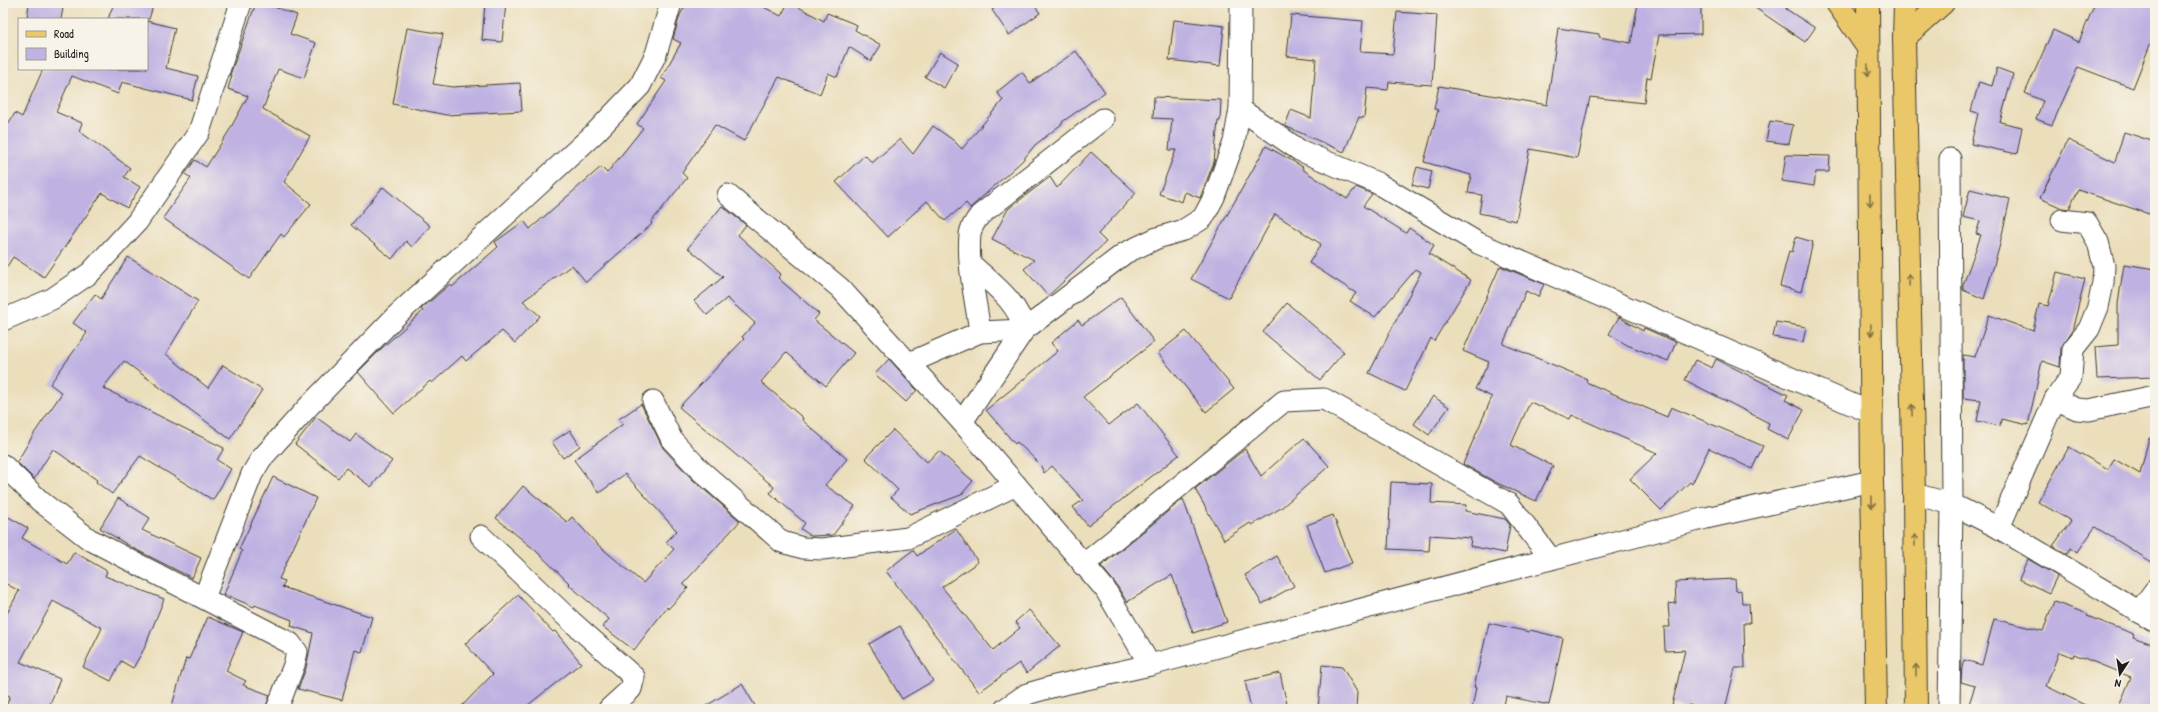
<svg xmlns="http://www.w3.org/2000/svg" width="2158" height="712" font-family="'Patrick Hand',sans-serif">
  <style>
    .building { fill: #bfb2e2 }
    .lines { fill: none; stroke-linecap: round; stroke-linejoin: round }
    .street-casing { stroke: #3b3934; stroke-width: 23 }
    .primary-casing { stroke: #3b3934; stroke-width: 24 }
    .highway-casing { stroke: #3b3934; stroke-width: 24 }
    .street { stroke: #fff; stroke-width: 21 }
    .primary { stroke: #eac769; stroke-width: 22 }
    .highway { stroke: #eac769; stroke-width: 22 }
    .oneway { stroke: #837242 }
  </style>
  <rect width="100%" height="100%" fill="#f7f3e8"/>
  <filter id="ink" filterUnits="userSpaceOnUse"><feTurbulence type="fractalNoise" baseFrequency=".025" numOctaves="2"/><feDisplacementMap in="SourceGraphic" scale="8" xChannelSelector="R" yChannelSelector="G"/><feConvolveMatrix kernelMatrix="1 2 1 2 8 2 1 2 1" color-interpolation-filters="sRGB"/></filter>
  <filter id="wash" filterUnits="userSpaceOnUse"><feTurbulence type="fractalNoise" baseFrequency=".012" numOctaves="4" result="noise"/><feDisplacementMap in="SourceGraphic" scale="16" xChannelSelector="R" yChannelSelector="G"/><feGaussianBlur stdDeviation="0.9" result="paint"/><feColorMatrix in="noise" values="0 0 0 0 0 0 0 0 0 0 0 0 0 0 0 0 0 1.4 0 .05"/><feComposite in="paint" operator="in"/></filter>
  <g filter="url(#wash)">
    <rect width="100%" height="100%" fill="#ebdebb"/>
    <g id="blocks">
      <!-- building -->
      <g class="building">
        <path d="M 29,3 L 64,3 L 61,19 L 27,19 Z"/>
        <path d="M 114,3 L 154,3 L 149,19 L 108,19 Z"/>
        <path d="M 256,3 L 263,3 L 297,15 L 290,34 L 316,43 L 304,78 L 278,69 L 263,109 L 310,136 L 284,182 L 311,204 L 284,237 L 281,234 L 249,279 L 163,218 L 191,178 L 185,174 L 195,160 L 206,167 L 229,131 L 248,96 L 228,89 L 232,75 L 230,75 Z"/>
        <path d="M 485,3 L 506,3 L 502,42 L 482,40 Z"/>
        <path d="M 687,3 L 756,3 L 781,16 L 788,3 L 791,3 L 824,21 L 827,13 L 857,25 L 855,30 L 881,45 L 871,61 L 849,47 L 837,77 L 828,73 L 820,94 L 779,77 L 744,141 L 715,125 L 682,173 L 687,178 L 651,222 L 652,224 L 586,282 L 572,265 L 523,301 L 540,316 L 515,343 L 502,331 L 466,361 L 462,356 L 432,383 L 430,381 L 394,413 L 358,372 L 383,347 L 423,311 L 421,309 L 435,297 L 450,284 L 452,287 L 498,247 L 495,242 L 524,221 L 530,229 L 601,167 L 607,173 L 643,128 L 637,124 L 666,81 L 661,78 L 681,43 L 673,39 L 680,15 Z"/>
        <path d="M 1002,3 L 1033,3 L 1040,13 L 1009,35 L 992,10 Z"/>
        <path d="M 1638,3 L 1701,3 L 1701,34 L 1659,35 L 1651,78 L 1647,77 L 1644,103 L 1590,97 L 1577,158 L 1530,149 L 1516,221 L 1479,213 L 1482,195 L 1468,193 L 1471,175 L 1424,162 L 1438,110 L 1434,109 L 1439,86 L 1547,105 L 1558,28 L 1599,34 L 1599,37 L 1631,43 Z"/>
        <path d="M 1748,3 L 1775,3 L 1787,6 L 1786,9 L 1815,28 L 1805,42 Z"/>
        <path d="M 2095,3 L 2145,3 L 2155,7 L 2155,32 L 2133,88 L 2078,67 L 2052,125 L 2036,119 L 2043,101 L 2025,93 L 2053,30 L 2079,42 Z"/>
        <path d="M 1397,12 L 1437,15 L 1432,85 L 1389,82 L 1388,90 L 1367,88 L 1364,118 L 1359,117 L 1344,152 L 1285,126 L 1291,110 L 1311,118 L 1316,59 L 1287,56 L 1291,15 L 1363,21 L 1360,52 L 1393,54 Z"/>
        <path d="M 1174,20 L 1224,26 L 1220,66 L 1169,60 Z"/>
        <path d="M 147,21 L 175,28 L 166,68 L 198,76 L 192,100 L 122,82 L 118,94 L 72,76 L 56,112 L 82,123 L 79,131 L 130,168 L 124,177 L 140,187 L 127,208 L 102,193 L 44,277 L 13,257 L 3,273 L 3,132 L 15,113 L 22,117 L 43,69 L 147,69 Z"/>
        <path d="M 407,28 L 443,34 L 433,84 L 452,87 L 520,83 L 522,111 L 446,115 L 393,104 Z"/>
        <path d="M 1076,51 L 1105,92 L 1062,122 L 1063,123 L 1035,145 L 1022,161 L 970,208 L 966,203 L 945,221 L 927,201 L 888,237 L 836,182 L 865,155 L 872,163 L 900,139 L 913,154 L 933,126 L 953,140 L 962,149 L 1003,100 L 997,92 L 1022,72 L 1030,83 Z"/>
        <path d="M 940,52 L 958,63 L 944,88 L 925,77 Z"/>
        <path d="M 1997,68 L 2013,74 L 2000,122 L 2022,127 L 2017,154 L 1971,144 L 1978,113 L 1971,111 L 1979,82 L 1992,86 Z"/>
        <path d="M 1154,97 L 1221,100 L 1220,121 L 1218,121 L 1214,162 L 1200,198 L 1185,192 L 1182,202 L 1159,194 L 1176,150 L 1169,150 L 1172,119 L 1153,118 Z"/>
        <path d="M 1770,121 L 1793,125 L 1789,144 L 1766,141 Z"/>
        <path d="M 2124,132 L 2155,142 L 2155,216 L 2078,190 L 2069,209 L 2062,208 L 2040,198 L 2068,140 L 2115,162 Z"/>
        <path d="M 1266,146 L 1303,167 L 1302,169 L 1347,199 L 1356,187 L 1372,194 L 1363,206 L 1406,233 L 1409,228 L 1434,245 L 1429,254 L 1471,280 L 1434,341 L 1431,338 L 1405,391 L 1369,373 L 1421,272 L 1416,269 L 1375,317 L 1350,301 L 1356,293 L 1309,263 L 1321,244 L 1275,214 L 1229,298 L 1191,279 Z"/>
        <path d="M 1091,152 L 1136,193 L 1098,234 L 1106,242 L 1048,296 L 1024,269 L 1034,260 L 992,239 L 1008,209 L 1050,177 L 1057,188 Z"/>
        <path d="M 1786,155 L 1830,156 L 1829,172 L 1816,172 L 1814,186 L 1782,181 Z"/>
        <path d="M 1417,167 L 1432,171 L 1428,189 L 1412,185 Z"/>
        <path d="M 383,187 L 430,226 L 412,247 L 406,241 L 392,259 L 351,225 Z"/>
        <path d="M 1970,189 L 2010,199 L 1999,248 L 1984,299 L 1963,290 L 1963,285 L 1981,235 L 1976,234 L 1980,221 L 1963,217 Z"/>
        <path d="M 722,206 L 746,225 L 738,235 L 781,274 L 778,278 L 819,314 L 814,320 L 854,353 L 826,386 L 786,352 L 761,382 L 803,418 L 802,420 L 847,459 L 825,485 L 855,506 L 833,535 L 811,536 L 801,529 L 805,523 L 770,493 L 774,487 L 679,407 L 744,339 L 742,337 L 755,323 L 727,298 L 707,315 L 694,301 L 723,277 L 688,248 Z"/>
        <path d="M 1796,237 L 1813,242 L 1801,292 L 1780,286 L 1789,251 L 1792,252 Z"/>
        <path d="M 128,257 L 198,301 L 166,354 L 208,388 L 223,365 L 262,390 L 230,439 L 124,361 L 103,388 L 224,448 L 217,460 L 231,469 L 213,500 L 140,456 L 112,494 L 96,482 L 97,480 L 53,449 L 34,479 L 17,462 L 33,435 L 62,393 L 50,384 L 87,333 L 73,323 L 95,294 L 101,299 Z"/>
        <path d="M 2124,264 L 2155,269 L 2155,377 L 2097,379 L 2095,347 L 2118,345 L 2118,304 Z"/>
        <path d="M 1500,266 L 1544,284 L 1538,297 L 1526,291 L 1503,344 L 1587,379 L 1586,382 L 1667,417 L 1671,407 L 1763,446 L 1752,469 L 1709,448 L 1692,484 L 1690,482 L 1661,510 L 1630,479 L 1657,453 L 1572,415 L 1570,419 L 1530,402 L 1511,445 L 1553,466 L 1536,501 L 1495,482 L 1463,464 L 1492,397 L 1475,389 L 1489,362 L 1463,351 Z"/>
        <path d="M 2057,272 L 2085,279 L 2072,331 L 2061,348 L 2060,367 L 2042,361 L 2028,425 L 2001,419 L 2000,426 L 1977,421 L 1981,400 L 1963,398 L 1963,355 L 1975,357 L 1989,315 L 2033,331 L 2039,304 L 2048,306 Z"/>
        <path d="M 1121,297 L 1154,342 L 1083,397 L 1109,425 L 1138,403 L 1179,455 L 1088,526 L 1073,507 L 1083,500 L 1052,466 L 1044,473 L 1040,464 L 1017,442 L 1015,444 L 986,410 L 1058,351 L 1051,343 L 1078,320 L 1082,325 Z"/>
        <path d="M 1287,303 L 1344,352 L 1320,380 L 1263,332 Z"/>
        <path d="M 1619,317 L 1643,331 L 1644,328 L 1676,342 L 1668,361 L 1627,345 L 1609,334 Z"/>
        <path d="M 1776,322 L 1806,327 L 1803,342 L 1773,337 Z"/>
        <path d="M 1186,331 L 1234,389 L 1206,412 L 1158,353 Z"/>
        <path d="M 889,359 L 917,390 L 906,402 L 875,374 Z"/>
        <path d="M 1716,359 L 1788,395 L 1785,400 L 1804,410 L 1788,440 L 1767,429 L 1769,423 L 1685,380 L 1695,360 L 1712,368 Z"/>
        <path d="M 1433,396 L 1449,407 L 1429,435 L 1414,424 Z"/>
        <path d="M 641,404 L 663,448 L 692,479 L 740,521 L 683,584 L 688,588 L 668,609 L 667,607 L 634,650 L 603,627 L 609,619 L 569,585 L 570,584 L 535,550 L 496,518 L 523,486 L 567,522 L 572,517 L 597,544 L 643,583 L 674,549 L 666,542 L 677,531 L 625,474 L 599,493 L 574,460 L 623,424 L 619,419 Z"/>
        <path d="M 316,417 L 350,442 L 356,434 L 392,461 L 371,487 L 346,468 L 338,478 L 295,444 Z"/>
        <path d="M 570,430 L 580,446 L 563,458 L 552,442 Z"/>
        <path d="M 893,430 L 927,462 L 939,451 L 973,481 L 961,495 L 910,514 L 891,497 L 898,490 L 865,458 Z"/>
        <path d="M 1304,438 L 1329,466 L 1281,508 L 1252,525 L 1250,523 L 1224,540 L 1195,489 L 1245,449 L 1261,476 Z"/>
        <path d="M 2149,438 L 2155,439 L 2155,564 L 2095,527 L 2077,553 L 2070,548 L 2067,554 L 2053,546 L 2071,521 L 2038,502 L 2069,447 L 2108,469 L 2114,459 L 2140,474 Z"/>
        <path d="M 273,477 L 316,498 L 279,579 L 285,581 L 282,587 L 372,617 L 362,652 L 355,650 L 342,700 L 298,689 L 306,668 L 313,633 L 291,626 L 292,620 L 255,605 L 254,607 L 224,594 L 242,551 L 239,549 Z"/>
        <path d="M 1391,482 L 1432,484 L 1431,503 L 1466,505 L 1465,511 L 1505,519 L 1510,525 L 1505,553 L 1470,546 L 1471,538 L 1430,535 L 1429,551 L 1388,549 Z"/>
        <path d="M 118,498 L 150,518 L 142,530 L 201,558 L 192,578 L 133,548 L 100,528 Z"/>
        <path d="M 1183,499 L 1227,622 L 1193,633 L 1172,575 L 1127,602 L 1115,583 L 1101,566 Z"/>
        <path d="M 3,514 L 28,528 L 22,538 L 67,564 L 74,552 L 107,571 L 105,576 L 164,599 L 144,649 L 133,668 L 121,661 L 111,681 L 83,667 L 102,628 L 53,601 L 20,662 L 60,679 L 48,709 L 5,709 L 10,696 L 3,693 L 3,621 L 19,591 L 3,582 Z"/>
        <path d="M 1333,515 L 1352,563 L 1325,573 L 1307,525 Z"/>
        <path d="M 956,529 L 978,562 L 942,587 L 993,650 L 1020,628 L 1015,622 L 1029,610 L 1060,646 L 1027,673 L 1019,663 L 979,692 L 886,571 L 913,550 L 917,556 Z"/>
        <path d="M 1277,556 L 1294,586 L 1262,604 L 1245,575 Z"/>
        <path d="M 2028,559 L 2057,576 L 2049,593 L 2019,579 Z"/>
        <path d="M 1735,579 L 1736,591 L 1741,590 L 1742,603 L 1749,603 L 1750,623 L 1744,623 L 1745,668 L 1735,668 L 1725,709 L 1705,709 L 1689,705 L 1688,709 L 1672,705 L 1685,650 L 1665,651 L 1664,627 L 1670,627 L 1668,604 L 1676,603 L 1675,582 Z"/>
        <path d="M 518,595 L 553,632 L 555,631 L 581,663 L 523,709 L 459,709 L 493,674 L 465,644 Z"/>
        <path d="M 2054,602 L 2088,614 L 2087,616 L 2134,634 L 2133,637 L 2155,645 L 2155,709 L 2118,709 L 2131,677 L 2074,654 L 2073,657 L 2059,652 L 2046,686 L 2093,709 L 1983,709 L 1969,704 L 1975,686 L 1961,682 L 1962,667 L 1964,660 L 1982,665 L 1994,619 L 2043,631 Z"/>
        <path d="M 208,617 L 243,632 L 226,671 L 246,681 L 243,685 L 270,695 L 265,709 L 171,709 L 186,658 L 189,659 Z"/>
        <path d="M 1489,623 L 1529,632 L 1530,630 L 1563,638 L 1549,705 L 1506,696 L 1503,709 L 1472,709 L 1476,687 L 1474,687 Z"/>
        <path d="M 900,626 L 933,681 L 902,699 L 869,644 Z"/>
        <path d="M 1322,665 L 1342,667 L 1357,692 L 1356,709 L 1318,709 Z"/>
        <path d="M 1280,673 L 1288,709 L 1251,709 L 1245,681 Z"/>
        <path d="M 742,684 L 757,709 L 701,709 Z"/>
      </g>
    </g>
  </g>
  <g filter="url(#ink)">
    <use href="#blocks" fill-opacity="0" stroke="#3b3934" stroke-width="1"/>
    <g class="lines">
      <defs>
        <g id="street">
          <path d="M 1240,109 L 1299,150 L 1377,183 L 1478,243 L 1872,413"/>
          <path d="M 728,195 L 840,288 L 962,422 L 1105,589 L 1150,665"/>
          <path d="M 3,320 L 52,299 L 90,273 L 137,222 L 199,132 L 241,3"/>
          <path d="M 980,332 C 976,301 967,266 970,234 C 971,227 976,220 980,215 L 1103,119"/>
          <path d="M 909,363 L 980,332 L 1024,330 C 1019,302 991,283 971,264"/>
          <path d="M 2055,399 L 2077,409 L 2089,410 L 2155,396"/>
          <path d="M 653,401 L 672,440 L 700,470 L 782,542 L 803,548 L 822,549 L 908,538 L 1016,485"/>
          <path d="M 962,422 L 1024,330 L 1125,253 L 1157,238 L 1184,230 L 1203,218 L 1214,197 L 1234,142 L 1240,109 L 1241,3"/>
          <path d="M 3,465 L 40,501 L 89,539 L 290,643 L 297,652 L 294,665 L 277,709"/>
          <path d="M 1914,494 L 1952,504 L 1999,528 L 2155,621"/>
          <path d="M 1999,528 L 2055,399 L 2071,377 L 2073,349 L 2089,329 L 2098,307 L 2103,283 L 2104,266 L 2098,242 L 2087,223 L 2062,220"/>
          <path d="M 481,536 L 571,621 L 634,677 L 631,689 L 609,709"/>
          <path d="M 1083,565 L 1284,401 L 1324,399 L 1509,504 L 1551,559"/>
          <path d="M 204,598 L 252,474 L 261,459 L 308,407 L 395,317 L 595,133 L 640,86 L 656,54 L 671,3"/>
          <path d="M 2139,612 L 2155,590"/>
          <path d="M 1005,709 L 1027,694 L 1055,686 L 1150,665 L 1706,518 L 1872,481"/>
          <path d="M 1949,709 L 1952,504 L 1950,159"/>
        </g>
        <g id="primary">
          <path d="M 1837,3 L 1868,48"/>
          <path d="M 1904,38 L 1943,3"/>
        </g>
        <g id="highway">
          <path d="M 1868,3 L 1872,481 L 1876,709"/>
          <path d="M 1905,3 L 1904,38 L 1914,494 L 1916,709"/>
        </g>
      </defs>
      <!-- street casing -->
      <use href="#street" class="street-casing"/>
      <!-- primary casing -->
      <use href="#primary" class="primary-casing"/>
      <!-- highway casing -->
      <use href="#highway" class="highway-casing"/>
      <!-- street -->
      <use href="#street" class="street"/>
      <!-- primary -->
      <use href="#primary" class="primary"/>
      <!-- highway -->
      <use href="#highway" class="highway"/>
    </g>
    <!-- one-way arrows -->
    <defs><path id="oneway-shaft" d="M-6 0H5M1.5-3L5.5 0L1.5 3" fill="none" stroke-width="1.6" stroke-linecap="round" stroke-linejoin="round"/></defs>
    <g class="oneway">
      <use href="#oneway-shaft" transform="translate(1868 70) rotate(89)"/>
      <use href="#oneway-shaft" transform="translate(1870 200) rotate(89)"/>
      <use href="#oneway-shaft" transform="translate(1909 280) rotate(-91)"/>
      <use href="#oneway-shaft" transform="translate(1871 330) rotate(89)"/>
      <use href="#oneway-shaft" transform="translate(1912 410) rotate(-91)"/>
      <use href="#oneway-shaft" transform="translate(1872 502) rotate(89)"/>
      <use href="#oneway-shaft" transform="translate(1915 540) rotate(-90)"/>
      <use href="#oneway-shaft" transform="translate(1916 670) rotate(-90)"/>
    </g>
  </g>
  <!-- margin -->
  <rect width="2158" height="712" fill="none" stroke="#f7f3e8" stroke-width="16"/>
  <!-- legend -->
  <rect x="18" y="18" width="130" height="52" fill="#f7f3e8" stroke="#9f9d96"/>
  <rect x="26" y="31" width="20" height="6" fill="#eac769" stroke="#9f9d96"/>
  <text x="54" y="38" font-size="12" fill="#1c1c1c">Road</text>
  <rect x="26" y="48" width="20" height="12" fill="#bfb2e2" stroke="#9f9d96"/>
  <text x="54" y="58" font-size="12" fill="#1c1c1c">Building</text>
  <!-- north arrow -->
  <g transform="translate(2120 674) rotate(192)" stroke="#f7f3e8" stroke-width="3" paint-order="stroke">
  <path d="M0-3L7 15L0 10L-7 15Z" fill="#1c1c1c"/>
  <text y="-6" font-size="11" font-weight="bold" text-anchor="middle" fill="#1c1c1c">N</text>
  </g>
</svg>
